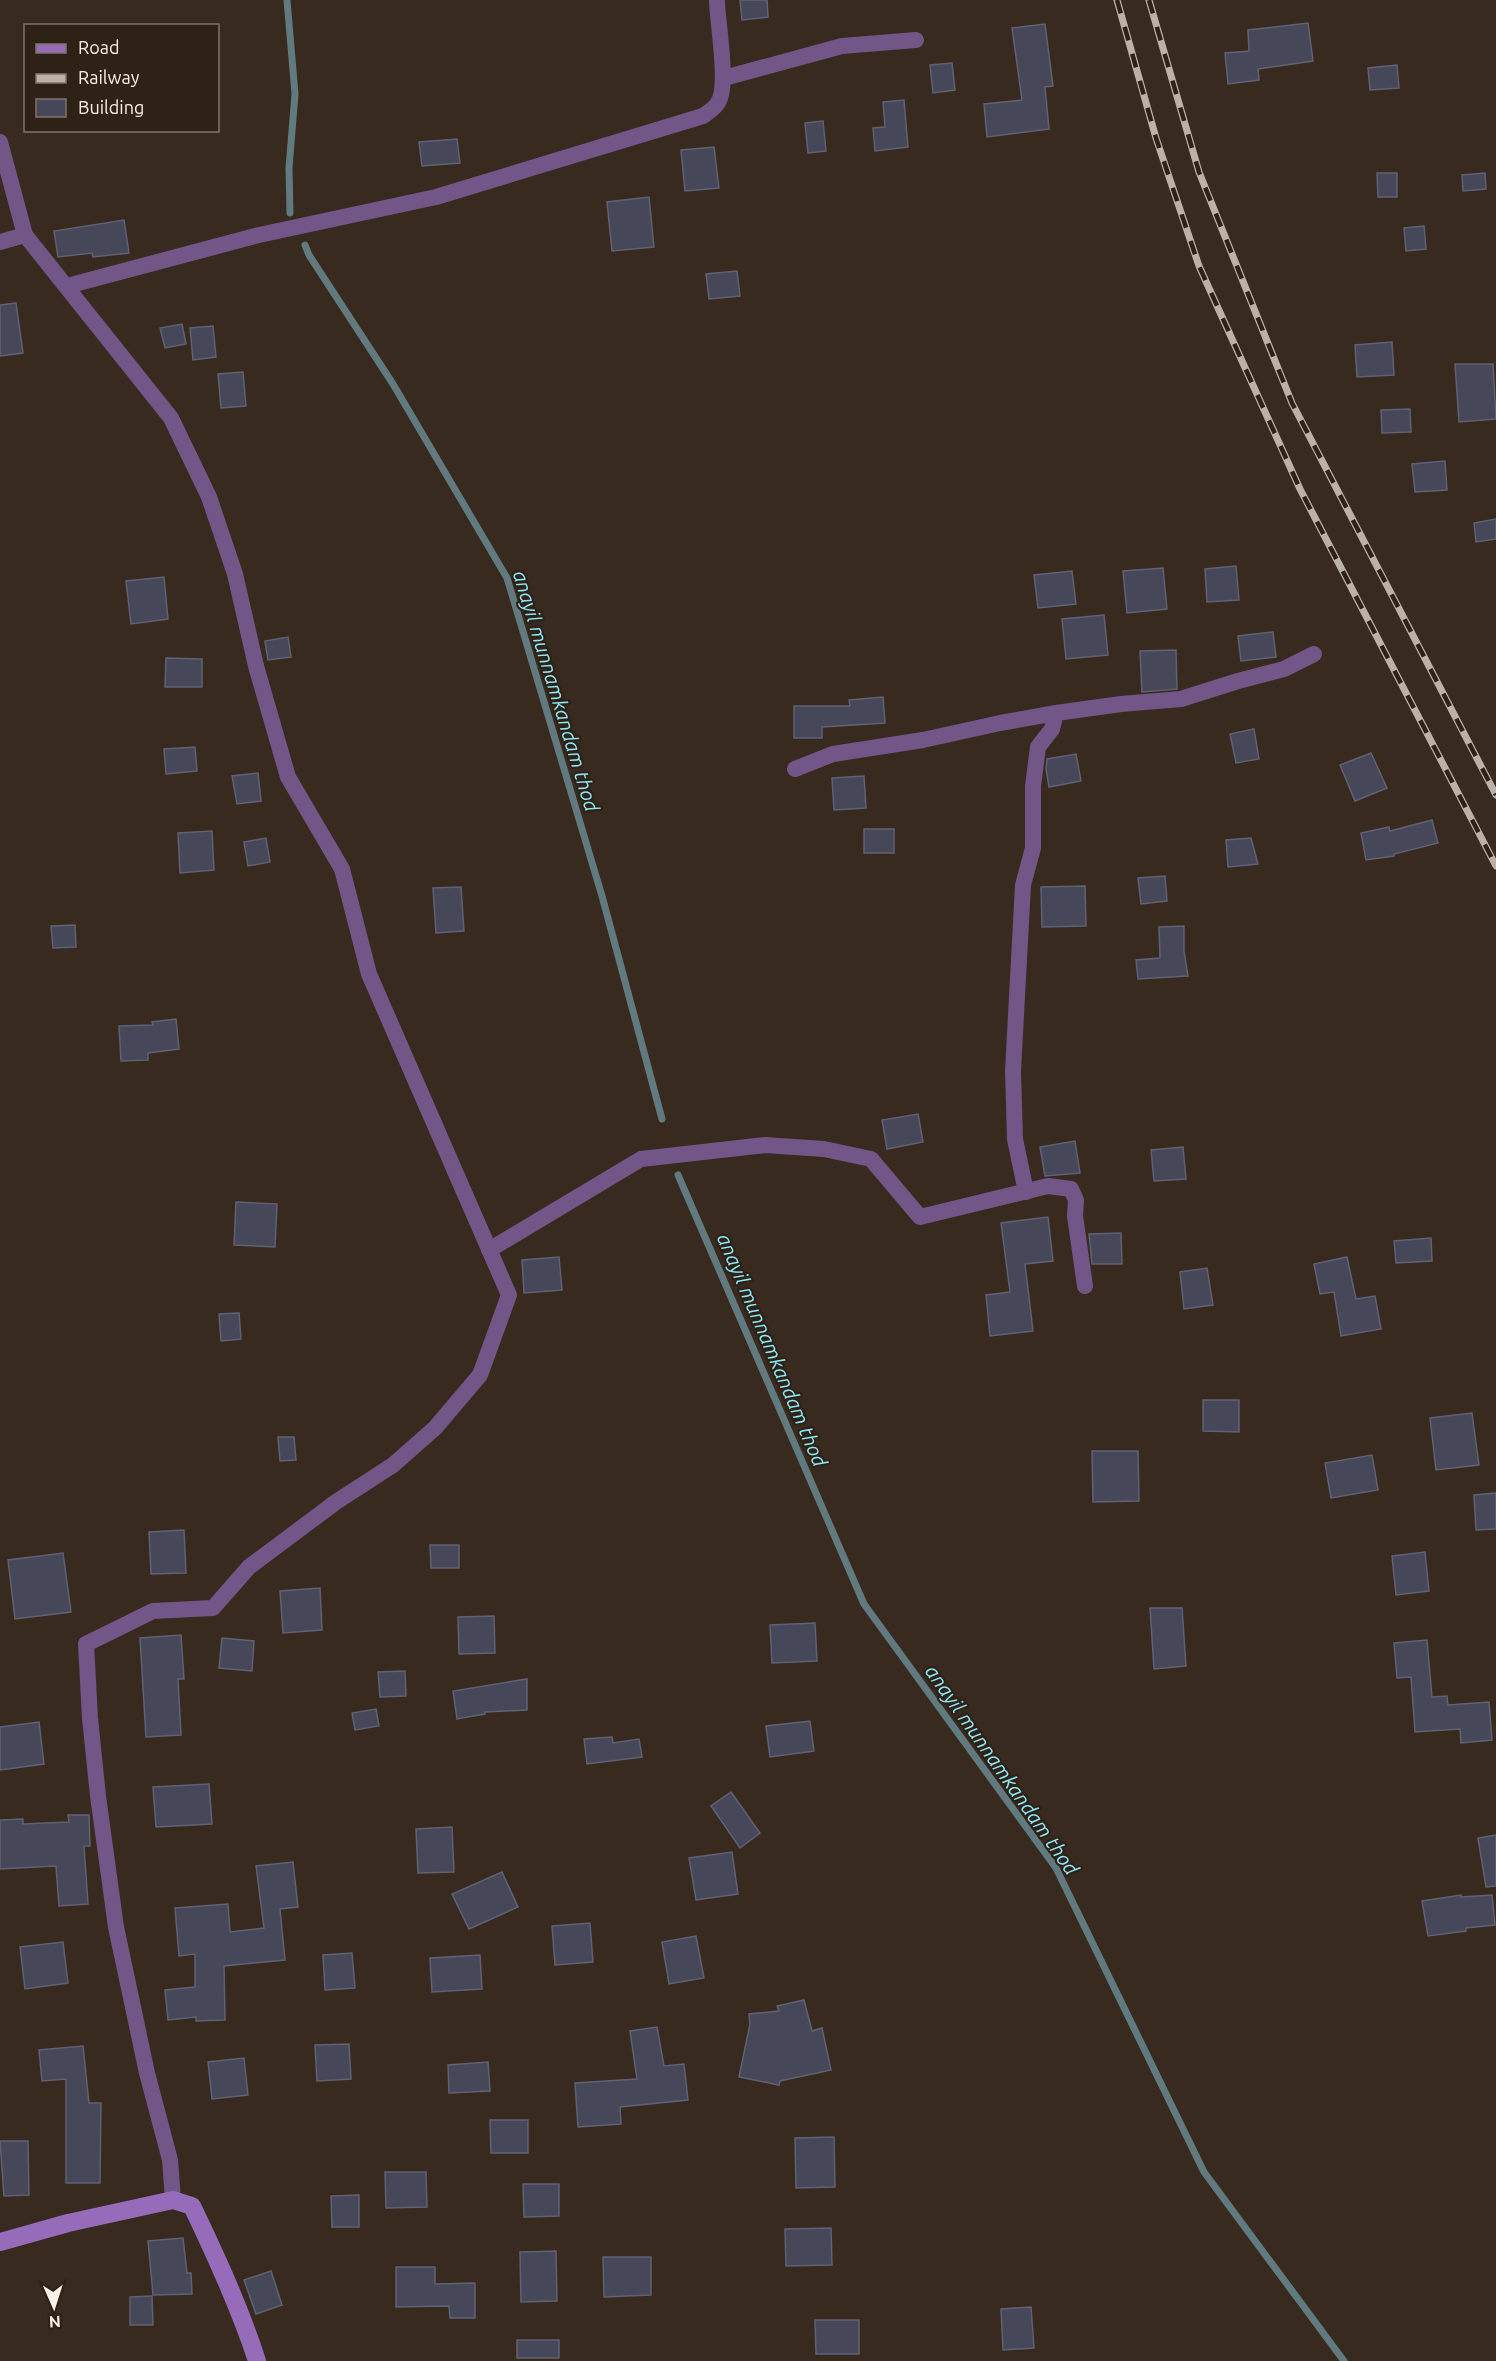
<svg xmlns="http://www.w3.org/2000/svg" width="1496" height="2361" font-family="Ubuntu,sans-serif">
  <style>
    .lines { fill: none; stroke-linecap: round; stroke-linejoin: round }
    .stream { stroke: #607a7f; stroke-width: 7 }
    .building { fill: #464759; stroke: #606174; stroke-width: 1.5 }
    .street { stroke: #715687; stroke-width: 16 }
    .secondary { stroke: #966cba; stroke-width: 18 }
    .rail-casing { stroke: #bcb1a8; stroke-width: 7 }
    .rail { stroke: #2e2115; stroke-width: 4.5; stroke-dasharray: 14; stroke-linecap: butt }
    .labels { text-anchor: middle; stroke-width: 4.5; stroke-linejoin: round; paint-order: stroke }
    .water-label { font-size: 20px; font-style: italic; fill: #8ee9fd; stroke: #2e2115 }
  </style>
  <rect width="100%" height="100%" fill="#382a1e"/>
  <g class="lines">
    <!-- stream -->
    <g class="stream">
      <path d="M 287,0 L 295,94 L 289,168 L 290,213"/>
      <path d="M 305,245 L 309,255 L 393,384 L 507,578 L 602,896 L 662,1119"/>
      <path d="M 678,1175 L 864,1604 L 1056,1868 L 1204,2172 L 1344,2361"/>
    </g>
  </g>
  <!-- building -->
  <g class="building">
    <path d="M 740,0 L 767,0 L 768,17 L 742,20 Z"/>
    <path d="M 1308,23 L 1313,61 L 1258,69 L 1259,80 L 1228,84 L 1225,53 L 1249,51 L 1248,30 Z"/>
    <path d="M 1045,24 L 1053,86 L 1045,87 L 1049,129 L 987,137 L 984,104 L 1022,100 L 1012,28 Z"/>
    <path d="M 952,63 L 955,90 L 933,93 L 930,65 Z"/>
    <path d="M 1397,65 L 1399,88 L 1370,90 L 1368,68 Z"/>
    <path d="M 904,100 L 908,147 L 875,151 L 873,128 L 885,127 L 883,102 Z"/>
    <path d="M 823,121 L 826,151 L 808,153 L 805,123 Z"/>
    <path d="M 457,139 L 460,163 L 422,166 L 419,142 Z"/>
    <path d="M 714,147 L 719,188 L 685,191 L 681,150 Z"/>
    <path d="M 1377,173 L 1397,173 L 1397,197 L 1378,197 Z"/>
    <path d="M 1485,173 L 1486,189 L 1463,191 L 1462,175 Z"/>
    <path d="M 649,197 L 654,247 L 612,251 L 607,202 Z"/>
    <path d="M 124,220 L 129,253 L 93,257 L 92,253 L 58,257 L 54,231 Z"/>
    <path d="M 1424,226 L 1426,249 L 1406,251 L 1404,228 Z"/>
    <path d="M 737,271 L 740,296 L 709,299 L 706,274 Z"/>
    <path d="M 16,303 L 23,353 L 0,356 L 0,305 Z"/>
    <path d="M 182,324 L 186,344 L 165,348 L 160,328 Z"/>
    <path d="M 213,326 L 216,357 L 193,360 L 190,328 Z"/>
    <path d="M 1392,342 L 1394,375 L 1357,377 L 1355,345 Z"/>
    <path d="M 1455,364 L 1493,364 L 1496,419 L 1459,422 Z"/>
    <path d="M 243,372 L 246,406 L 221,408 L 218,374 Z"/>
    <path d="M 1410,409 L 1411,432 L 1382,433 L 1381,410 Z"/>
    <path d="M 1445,461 L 1447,490 L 1415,492 L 1412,464 Z"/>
    <path d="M 1496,519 L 1496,539 L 1476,542 L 1474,523 Z"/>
    <path d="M 1236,566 L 1239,600 L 1207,602 L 1205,569 Z"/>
    <path d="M 1163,568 L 1167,609 L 1127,613 L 1123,571 Z"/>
    <path d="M 1072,571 L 1076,604 L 1038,608 L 1034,575 Z"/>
    <path d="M 164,577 L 168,619 L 131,624 L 126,581 Z"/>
    <path d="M 1104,615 L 1108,655 L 1066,659 L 1062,619 Z"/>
    <path d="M 1273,632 L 1276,657 L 1241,661 L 1238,636 Z"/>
    <path d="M 288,637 L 291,657 L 268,660 L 265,641 Z"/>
    <path d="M 1176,650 L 1177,689 L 1142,692 L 1140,651 Z"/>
    <path d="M 166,658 L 202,659 L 202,687 L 165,687 Z"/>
    <path d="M 883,697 L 885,723 L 822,727 L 822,738 L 794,738 L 794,706 L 850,706 L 849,700 Z"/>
    <path d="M 1254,729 L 1259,759 L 1236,763 L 1230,734 Z"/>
    <path d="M 195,747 L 197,771 L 166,774 L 164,749 Z"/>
    <path d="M 1371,753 L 1387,788 L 1355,801 L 1340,765 Z"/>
    <path d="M 1076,754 L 1081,781 L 1049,787 L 1046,769 L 1047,759 Z"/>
    <path d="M 258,773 L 261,801 L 237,804 L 232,776 Z"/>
    <path d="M 864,776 L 866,808 L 834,810 L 832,778 Z"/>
    <path d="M 1432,820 L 1438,843 L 1394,854 L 1394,856 L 1366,860 L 1361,833 L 1389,827 L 1390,831 Z"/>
    <rect x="864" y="829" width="30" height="24"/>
    <path d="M 212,831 L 214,870 L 180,873 L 178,833 Z"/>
    <path d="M 266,838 L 270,862 L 248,866 L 244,842 Z"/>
    <path d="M 1251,838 L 1258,864 L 1228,867 L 1226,840 Z"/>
    <path d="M 1165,876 L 1167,901 L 1141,904 L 1138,878 Z"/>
    <path d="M 1085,886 L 1086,926 L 1042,927 L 1041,887 Z"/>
    <path d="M 461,887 L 464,931 L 436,933 L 433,888 Z"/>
    <path d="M 75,925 L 76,947 L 53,948 L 51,926 Z"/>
    <path d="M 1184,926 L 1184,951 L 1188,976 L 1138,979 L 1136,960 L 1160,958 L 1159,927 Z"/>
    <path d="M 176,1019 L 179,1049 L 148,1053 L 148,1060 L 121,1061 L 119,1026 L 153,1025 L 152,1022 Z"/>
    <path d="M 918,1114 L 923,1142 L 887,1149 L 882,1120 Z"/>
    <path d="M 1075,1141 L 1080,1173 L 1045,1176 L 1040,1147 Z"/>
    <path d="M 1183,1147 L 1186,1179 L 1154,1181 L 1151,1150 Z"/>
    <path d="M 236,1202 L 277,1204 L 275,1247 L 234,1245 Z"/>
    <path d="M 1048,1217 L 1053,1261 L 1025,1264 L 1033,1331 L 990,1336 L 986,1295 L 1010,1292 L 1001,1223 Z"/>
    <path d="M 1121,1233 L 1122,1264 L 1092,1264 L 1089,1234 Z"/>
    <path d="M 1431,1238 L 1432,1261 L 1396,1263 L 1394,1241 Z"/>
    <path d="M 559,1257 L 562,1290 L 524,1293 L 522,1260 Z"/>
    <path d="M 1347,1257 L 1356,1299 L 1375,1296 L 1381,1329 L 1341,1336 L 1334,1292 L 1320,1294 L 1314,1264 Z"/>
    <path d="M 1207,1268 L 1213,1305 L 1184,1309 L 1180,1272 Z"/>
    <path d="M 239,1313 L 241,1339 L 221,1341 L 219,1314 Z"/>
    <path d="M 1203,1400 L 1239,1400 L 1239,1432 L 1203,1431 Z"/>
    <path d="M 1472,1413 L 1479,1465 L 1436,1470 L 1430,1418 Z"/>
    <path d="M 278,1437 L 294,1437 L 296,1460 L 280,1461 Z"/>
    <path d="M 1092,1451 L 1138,1451 L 1139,1501 L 1093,1502 Z"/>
    <path d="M 1372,1455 L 1378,1490 L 1331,1498 L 1325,1463 Z"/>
    <path d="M 1496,1493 L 1496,1529 L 1476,1530 L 1474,1495 Z"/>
    <path d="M 184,1530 L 186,1573 L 151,1574 L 149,1532 Z"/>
    <path d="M 430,1545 L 459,1545 L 459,1568 L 431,1568 Z"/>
    <path d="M 1425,1552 L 1429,1591 L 1396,1595 L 1392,1556 Z"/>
    <path d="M 63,1553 L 71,1612 L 15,1619 L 8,1560 Z"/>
    <path d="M 320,1588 L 322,1630 L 283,1633 L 280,1591 Z"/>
    <path d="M 1150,1608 L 1182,1608 L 1186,1666 L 1154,1669 Z"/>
    <path d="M 494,1616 L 495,1653 L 459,1654 L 458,1617 Z"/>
    <path d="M 815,1623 L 817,1661 L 772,1663 L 770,1625 Z"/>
    <path d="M 181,1635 L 184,1679 L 178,1679 L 181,1735 L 146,1737 L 140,1638 Z"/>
    <path d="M 222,1638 L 254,1641 L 252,1671 L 219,1668 Z"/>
    <path d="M 1427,1640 L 1432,1697 L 1447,1696 L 1448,1705 L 1489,1702 L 1492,1740 L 1461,1743 L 1460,1729 L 1415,1732 L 1411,1677 L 1397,1678 L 1394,1643 Z"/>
    <path d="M 405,1671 L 406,1696 L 380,1697 L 378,1672 Z"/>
    <path d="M 527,1679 L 527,1710 L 485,1712 L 485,1714 L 457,1719 L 453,1691 Z"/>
    <path d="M 376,1709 L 379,1726 L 355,1730 L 352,1713 Z"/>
    <path d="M 810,1721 L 814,1751 L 770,1757 L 766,1726 Z"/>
    <path d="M 39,1722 L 44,1764 L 0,1770 L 0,1727 Z"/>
    <path d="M 612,1737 L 613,1743 L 639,1739 L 642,1757 L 587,1764 L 584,1739 Z"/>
    <path d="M 209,1784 L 212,1824 L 156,1827 L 153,1787 Z"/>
    <path d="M 731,1792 L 760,1833 L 740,1848 L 711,1806 Z"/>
    <path d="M 68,1815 L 89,1815 L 90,1846 L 84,1846 L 88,1904 L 59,1906 L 56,1866 L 0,1869 L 0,1820 L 23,1819 L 23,1824 L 69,1822 Z"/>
    <path d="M 452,1827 L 454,1872 L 418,1873 L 416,1829 Z"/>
    <path d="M 1496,1835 L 1496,1886 L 1486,1887 L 1478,1838 Z"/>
    <path d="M 732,1852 L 738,1894 L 696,1900 L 689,1858 Z"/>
    <path d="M 293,1862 L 298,1907 L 280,1909 L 285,1960 L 224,1966 L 225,2020 L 196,2021 L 196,2017 L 168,2020 L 165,1990 L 195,1987 L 195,1954 L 179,1956 L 175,1908 L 228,1904 L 230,1932 L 264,1928 L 256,1866 Z"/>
    <path d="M 502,1872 L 518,1907 L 469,1929 L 452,1894 Z"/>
    <path d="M 1461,1895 L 1461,1897 L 1492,1895 L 1495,1925 L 1466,1928 L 1466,1931 L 1428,1936 L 1422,1901 Z"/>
    <path d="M 590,1923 L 593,1962 L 555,1965 L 552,1926 Z"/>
    <path d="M 696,1936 L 704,1978 L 669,1984 L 662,1942 Z"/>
    <path d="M 63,1942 L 68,1983 L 25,1989 L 20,1947 Z"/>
    <path d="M 352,1953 L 355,1988 L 325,1990 L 323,1955 Z"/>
    <path d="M 480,1955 L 482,1989 L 432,1992 L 430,1958 Z"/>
    <path d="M 804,2000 L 812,2031 L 822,2028 L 831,2070 L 780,2081 L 779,2085 L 739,2077 L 750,2024 L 749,2014 L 779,2011 L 777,2006 Z"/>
    <path d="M 657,2027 L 664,2066 L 684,2064 L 688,2100 L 620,2107 L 621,2124 L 578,2127 L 575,2083 L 637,2079 L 630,2031 Z"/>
    <path d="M 349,2044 L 351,2079 L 317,2081 L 315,2045 Z"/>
    <path d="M 83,2046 L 89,2103 L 101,2103 L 100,2183 L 66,2183 L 66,2079 L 42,2081 L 39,2050 Z"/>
    <path d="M 244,2058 L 248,2095 L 212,2099 L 208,2062 Z"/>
    <path d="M 488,2062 L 490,2091 L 449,2093 L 448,2065 Z"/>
    <path d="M 490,2120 L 528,2120 L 528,2153 L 491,2153 Z"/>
    <path d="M 834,2137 L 835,2187 L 796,2188 L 795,2138 Z"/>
    <path d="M 0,2141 L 28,2141 L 29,2195 L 4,2196 Z"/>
    <path d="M 385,2172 L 426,2172 L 427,2207 L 386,2208 Z"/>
    <path d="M 523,2184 L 559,2184 L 559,2216 L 524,2217 Z"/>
    <path d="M 359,2195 L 359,2227 L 332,2227 L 331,2196 Z"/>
    <path d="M 831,2228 L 832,2265 L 786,2266 L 785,2229 Z"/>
    <path d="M 183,2238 L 187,2273 L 191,2273 L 192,2294 L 153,2295 L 148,2241 Z"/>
    <path d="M 556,2251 L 557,2301 L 521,2302 L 520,2252 Z"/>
    <path d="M 603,2257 L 651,2257 L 651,2295 L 604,2297 Z"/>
    <path d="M 396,2267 L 435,2267 L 435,2284 L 475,2283 L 475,2318 L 450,2318 L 449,2306 L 396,2307 Z"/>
    <path d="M 271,2271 L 282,2305 L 256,2314 L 244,2280 Z"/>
    <path d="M 152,2296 L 153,2325 L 130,2325 L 130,2297 Z"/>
    <path d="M 1031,2307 L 1034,2348 L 1003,2350 L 1001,2309 Z"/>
    <path d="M 815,2320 L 859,2320 L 859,2354 L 816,2354 Z"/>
    <rect x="517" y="2340" width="42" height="18"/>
  </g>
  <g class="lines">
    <!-- street -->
    <g class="street">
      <path d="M 724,78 L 842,46 L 916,40"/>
      <path d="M 0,142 L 25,235 L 171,418 L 209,497 L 235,574 L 256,666 L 288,777 L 342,869 L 369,974 L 509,1295 L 480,1375 L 435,1428 L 393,1465 L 336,1502 L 249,1567 L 213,1608 L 153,1611 L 86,1644 L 90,1718 L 98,1796 L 116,1927 L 147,2073 L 170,2160 L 173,2200"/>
      <path d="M 0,242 L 25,235"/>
      <path d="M 67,286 L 259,235 L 436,197 L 703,116 C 707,113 714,109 717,104 C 730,89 717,22 717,0"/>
      <path d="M 795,769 L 833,754 L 923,740 L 1000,723 L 1056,713"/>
      <path d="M 1026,1192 L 1015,1139 L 1013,1071 L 1023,885 L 1033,848 L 1033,786 L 1038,747 L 1052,729 L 1056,713 L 1121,704 L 1181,699 L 1238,681 L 1284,669 L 1314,654"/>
      <path d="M 489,1250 L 641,1159 L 765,1145 L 824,1149 L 871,1159 L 920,1217 L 1048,1186 L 1071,1189 L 1076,1200 L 1075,1216 L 1085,1286"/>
    </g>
    <!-- secondary -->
    <path class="secondary" d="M 0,2242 L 68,2223 L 173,2200 L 192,2206 C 216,2256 240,2308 257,2361"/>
    <defs>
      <g id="rail">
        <path d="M 1117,0 L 1156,138 L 1199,266 L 1300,489 L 1496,866"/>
        <path d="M 1149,0 L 1199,172 L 1292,403 L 1496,795"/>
      </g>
    </defs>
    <!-- rail casing -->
    <use href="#rail" class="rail-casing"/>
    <!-- rail -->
    <use href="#rail" class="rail"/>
  </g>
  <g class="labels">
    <!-- water labels -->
    <g class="water-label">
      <text transform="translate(556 691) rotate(73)" y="7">anayil munnamkandam thod</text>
      <text transform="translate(772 1350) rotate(67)" y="7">anayil munnamkandam thod</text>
      <text transform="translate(1002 1770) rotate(55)" y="7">anayil munnamkandam thod</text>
    </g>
  </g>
  <!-- legend -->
  <rect x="24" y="24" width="195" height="108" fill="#2e2115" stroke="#80746a" stroke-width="1.5"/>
  <rect x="36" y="44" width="30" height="9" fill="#966cba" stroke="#80746a" stroke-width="1.5"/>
  <text x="78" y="54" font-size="18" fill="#faf0e9">Road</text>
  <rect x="36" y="74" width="30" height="9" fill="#bcb1a8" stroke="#80746a" stroke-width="1.5"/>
  <text x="78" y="84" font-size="18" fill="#faf0e9">Railway</text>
  <rect x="36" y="99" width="30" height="18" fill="#464759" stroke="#80746a" stroke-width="1.5"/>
  <text x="78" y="114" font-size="18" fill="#faf0e9">Building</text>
  <!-- north arrow -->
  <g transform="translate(54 2307) rotate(177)" stroke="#2e2115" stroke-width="4.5" paint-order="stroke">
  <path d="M0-4.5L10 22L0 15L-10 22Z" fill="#faf0e9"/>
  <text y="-9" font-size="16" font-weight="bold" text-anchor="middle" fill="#faf0e9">N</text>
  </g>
</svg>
